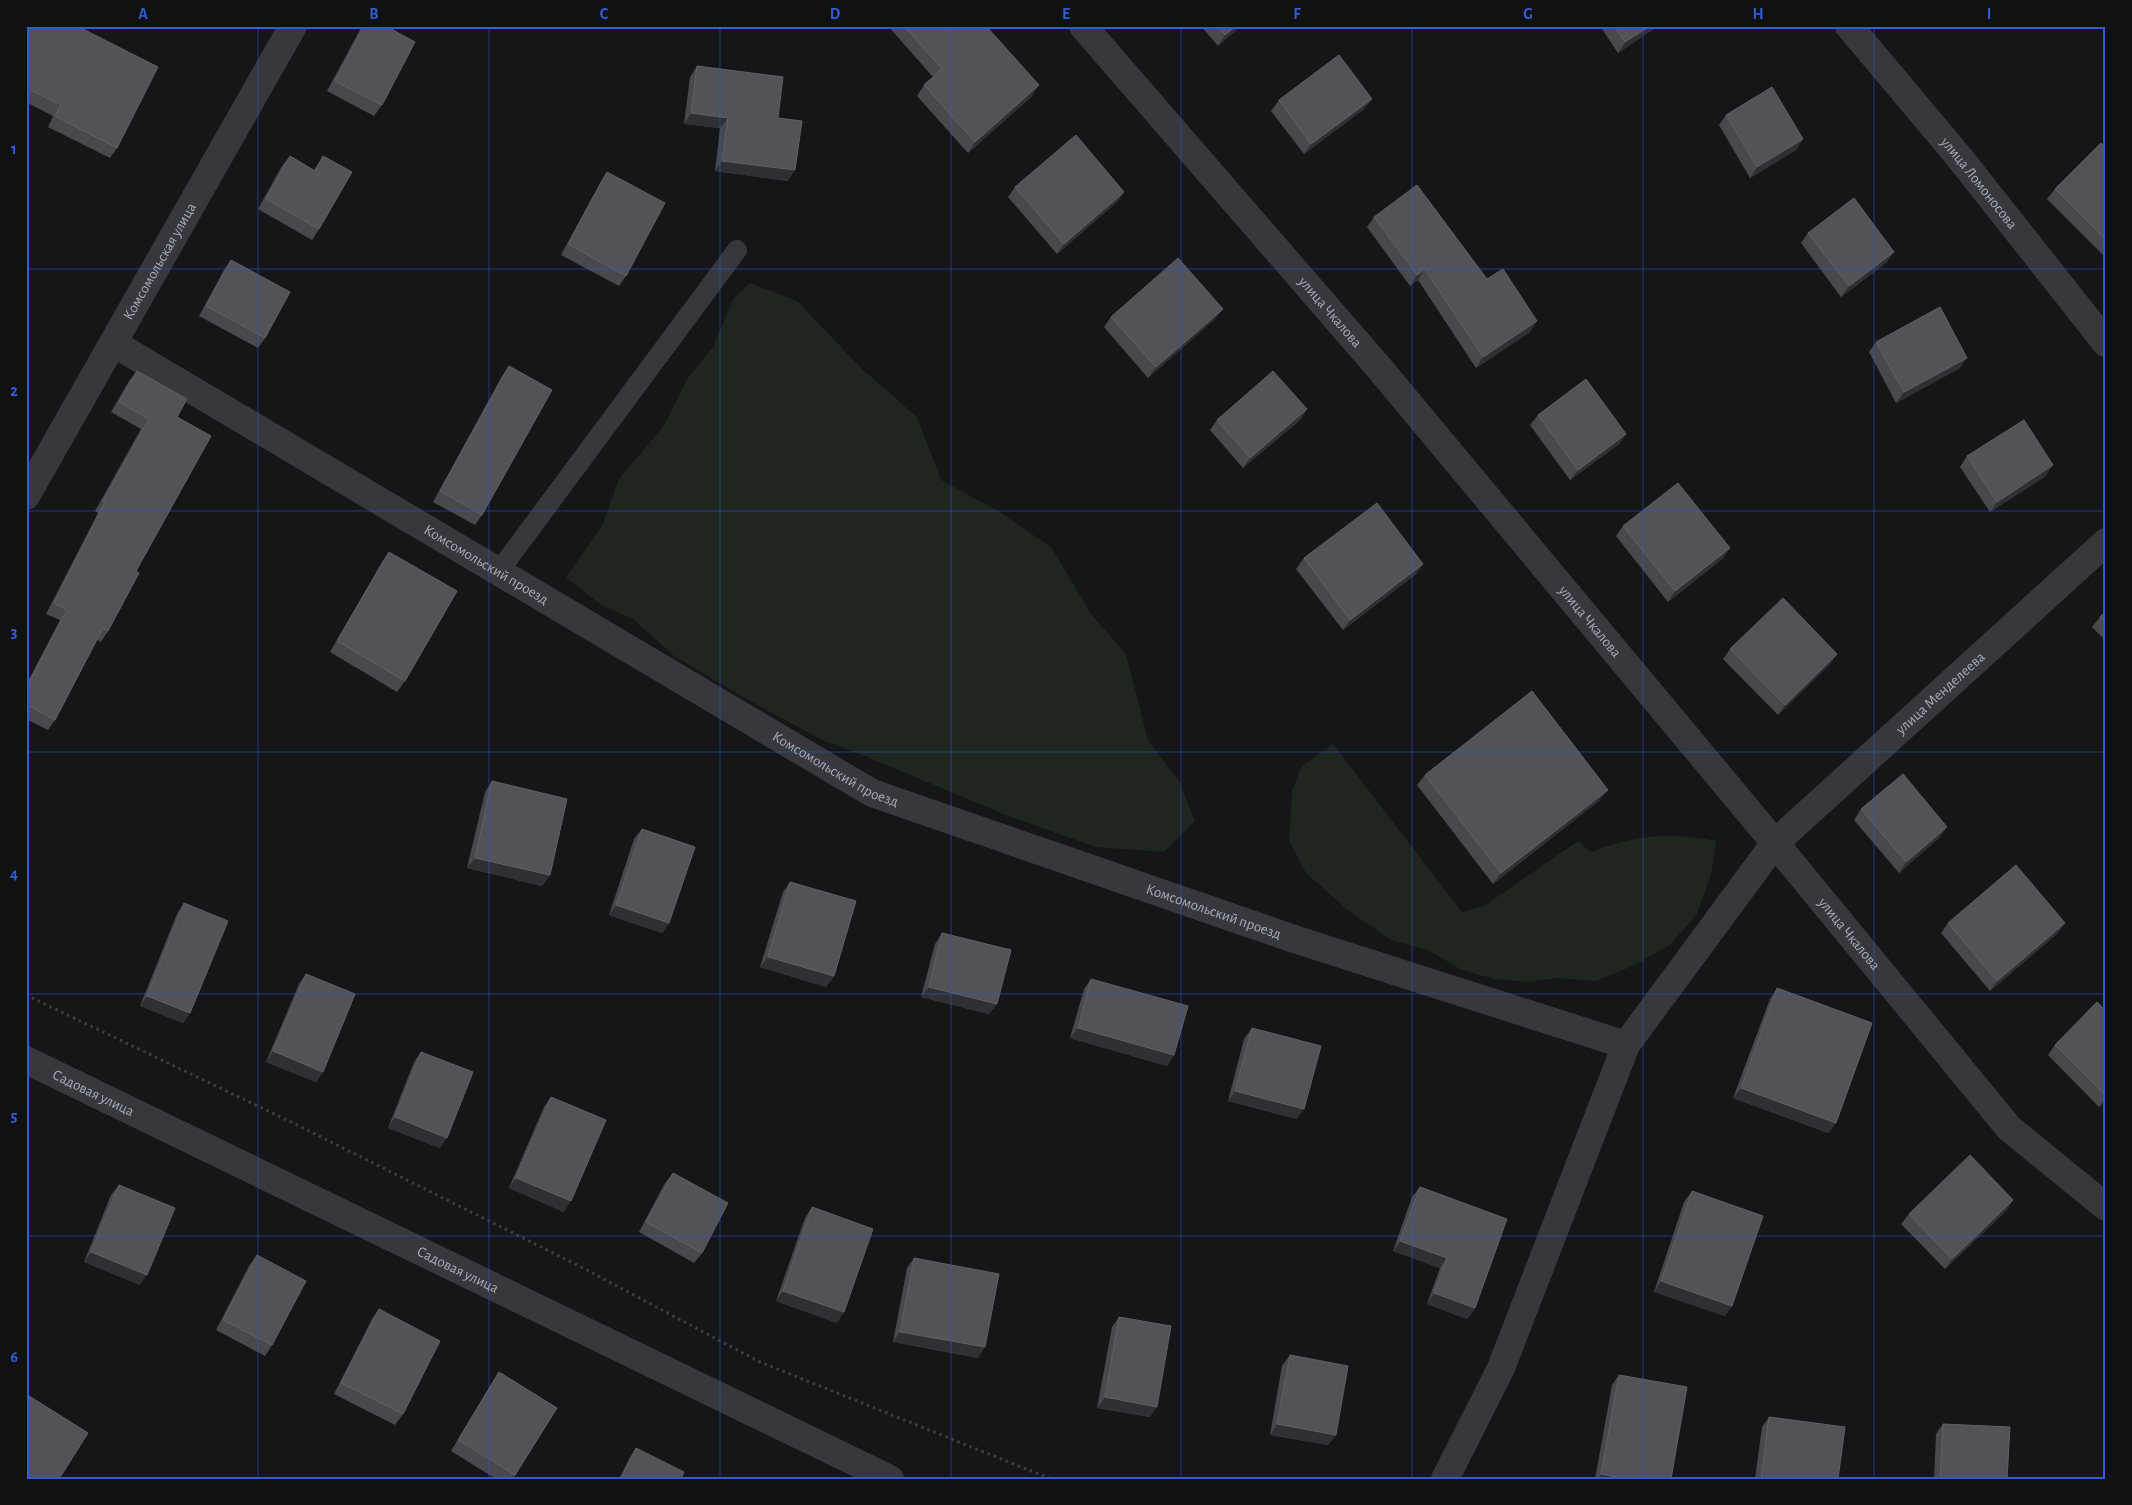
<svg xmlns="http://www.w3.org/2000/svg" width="2132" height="1505" font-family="'Alegreya Sans',sans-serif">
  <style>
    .green { fill: #1e261f }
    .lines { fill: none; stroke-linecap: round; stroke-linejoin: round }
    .path { stroke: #3d3f44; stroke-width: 3; stroke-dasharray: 2.5 4; stroke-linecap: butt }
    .service { stroke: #37383d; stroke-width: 20 }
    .minor { stroke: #37383d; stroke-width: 28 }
    .tertiary { stroke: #37383d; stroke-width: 28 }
    .wall { fill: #47494d }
    .shaded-wall { fill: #2f3033 }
    .building { fill: #525359; stroke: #5f6168 }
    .grid { fill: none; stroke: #325cd3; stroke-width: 1; stroke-opacity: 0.55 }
    .labels { text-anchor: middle; stroke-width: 5; stroke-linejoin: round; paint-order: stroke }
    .street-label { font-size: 15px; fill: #a8adb8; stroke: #111113 }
    .neatline { fill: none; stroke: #325cd3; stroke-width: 2 }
    .grid-label { font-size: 16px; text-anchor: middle; font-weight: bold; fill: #325cd3 }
  </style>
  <rect width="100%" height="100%" fill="#161618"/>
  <!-- green -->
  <g class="green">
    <path d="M 750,283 L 797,301 L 862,369 L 917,417 L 941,480 L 998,511 L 1051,547 L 1091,614 L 1126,654 L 1148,740 L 1179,781 L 1195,821 L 1164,852 L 1096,847 L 1008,816 L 865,756 L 822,740 L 739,695 L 673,655 L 633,619 L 601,605 L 566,577 L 602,526 L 619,479 L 663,427 L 687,379 L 713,347 L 733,299 Z"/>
    <path d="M 1333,744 L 1462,912 L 1484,906 L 1578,841 L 1591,852 C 1634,835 1670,832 1716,841 L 1711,874 L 1697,914 L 1670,945 L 1633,966 L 1596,981 L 1557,978 L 1528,982 L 1494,979 L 1462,970 L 1428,950 L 1391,940 L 1349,911 L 1306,873 L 1289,840 L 1292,791 L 1302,766 Z"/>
  </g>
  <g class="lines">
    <!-- path -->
    <path class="path" d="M 26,995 L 289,1121 L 583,1268 L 760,1362 L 1051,1479"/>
    <!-- service -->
    <path class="service" d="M 499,571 L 737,250"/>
    <!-- minor -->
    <g class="minor">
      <path id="s1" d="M 1083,26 L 1380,369 L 1775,843 L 2009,1128 L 2106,1207"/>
      <path id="s2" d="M 1849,26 L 1959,157 L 2106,343"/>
      <path id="s3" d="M 113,343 L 872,793 L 1294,939 L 1626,1045"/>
      <path id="s4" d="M 26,496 L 293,26"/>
      <path id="s5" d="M 1445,1479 L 1501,1368 L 1626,1045 L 1775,843 L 2106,542"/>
    </g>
    <!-- tertiary -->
    <path class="tertiary" id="s6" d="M 26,1060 L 890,1479"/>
  </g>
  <!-- wall -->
  <g class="wall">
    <path d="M 26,26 L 117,148 L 110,158 L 48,127 L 53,116 L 26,102 Z"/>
    <path d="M 362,26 L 386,26 L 382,105 L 374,116 L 327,91 Z"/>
    <path d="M 888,26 L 986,26 L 1032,96 L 968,153 L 917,96 L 924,85 L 933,77 Z"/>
    <path d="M 1201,26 L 1241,26 L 1218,46 Z"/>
    <path d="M 1600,26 L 1658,26 L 1618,53 Z"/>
    <path d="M 697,66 L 778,118 L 788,181 L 715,171 L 720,128 L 684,124 L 690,77 Z"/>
    <path d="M 1279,100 L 1364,109 L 1304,154 L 1271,111 Z"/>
    <path d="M 1726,115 L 1803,139 L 1796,150 L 1750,178 L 1719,125 Z"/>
    <path d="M 2106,148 L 2106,258 L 2047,199 L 2055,189 Z"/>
    <path d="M 290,156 L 314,170 L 323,156 L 319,229 L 312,240 L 258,209 L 282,166 Z"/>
    <path d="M 607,172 L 626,276 L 619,286 L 561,255 L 600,183 Z"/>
    <path d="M 1015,187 L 1124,192 L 1117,202 L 1057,254 L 1008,197 Z"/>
    <path d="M 1374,217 L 1487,279 L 1530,332 L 1476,368 L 1418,280 L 1410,286 L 1367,227 Z"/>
    <path d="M 1808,233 L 1887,262 L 1841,297 L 1801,243 Z"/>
    <path d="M 231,260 L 265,338 L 258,348 L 199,316 L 224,270 Z"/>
    <path d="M 1111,317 L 1215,319 L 1148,378 L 1104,327 Z"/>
    <path d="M 1876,342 L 1960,368 L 1896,403 L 1869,352 Z"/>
    <path d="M 509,366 L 482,515 L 475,525 L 433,502 L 502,376 Z"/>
    <path d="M 137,371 L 177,417 L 136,571 L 108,631 L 101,642 L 97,640 L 55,720 L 48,730 L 26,719 L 26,685 L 60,620 L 46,614 L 98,513 L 95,511 L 141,429 L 111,412 L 129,381 Z"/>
    <path d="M 1307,409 L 1300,420 L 1243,468 L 1210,430 L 1217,420 Z"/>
    <path d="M 1538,415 L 1626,434 L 1619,444 L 1570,480 L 1530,425 Z"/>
    <path d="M 1967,456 L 2046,476 L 1990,512 L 1960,467 Z"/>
    <path d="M 1623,526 L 1730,548 L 1722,559 L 1668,602 L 1616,536 Z"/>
    <path d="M 389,552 L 405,681 L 397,692 L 330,652 L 382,562 Z"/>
    <path d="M 1304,558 L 1423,564 L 1416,574 L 1343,630 L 1296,569 Z"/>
    <path d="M 2106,611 L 2106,641 L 2092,627 L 2100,617 Z"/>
    <path d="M 1730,649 L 1837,654 L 1830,664 L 1778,715 L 1723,659 Z"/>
    <path d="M 1425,775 L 1600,800 L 1493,884 L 1417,785 Z"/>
    <path d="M 492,781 L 550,875 L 542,886 L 467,868 L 485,792 Z"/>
    <path d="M 1861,809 L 1940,837 L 1899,873 L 1854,820 Z"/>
    <path d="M 642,829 L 669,923 L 662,933 L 609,915 L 634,839 Z"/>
    <path d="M 790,882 L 834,976 L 826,987 L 760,967 L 783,892 Z"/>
    <path d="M 184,903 L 190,1013 L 183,1023 L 140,1006 L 177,914 Z"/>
    <path d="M 1948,923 L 2058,933 L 1990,991 L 1941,933 Z"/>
    <path d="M 942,933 L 997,1004 L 989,1014 L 921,997 L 935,944 Z"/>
    <path d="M 306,974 L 323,1072 L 316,1082 L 266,1062 L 299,984 Z"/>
    <path d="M 1091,979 L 1174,1055 L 1167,1066 L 1070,1038 L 1084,989 Z"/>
    <path d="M 1777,988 L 1836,1123 L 1828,1133 L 1733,1098 L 1770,999 Z"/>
    <path d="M 2106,1011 L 2106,1100 L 2099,1107 L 2048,1055 L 2055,1045 Z"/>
    <path d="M 1252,1028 L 1297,1119 L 1228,1101 L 1244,1039 Z"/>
    <path d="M 421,1052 L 440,1148 L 388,1128 L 414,1062 Z"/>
    <path d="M 551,1097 L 564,1212 L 509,1188 L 544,1107 Z"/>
    <path d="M 673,1173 L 702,1253 L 694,1263 L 639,1232 L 665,1183 Z"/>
    <path d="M 119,1185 L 140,1285 L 84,1262 L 111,1195 Z"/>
    <path d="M 1420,1187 L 1475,1308 L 1467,1319 L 1427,1304 L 1440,1268 L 1393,1251 L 1412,1197 Z"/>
    <path d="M 1692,1191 L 1725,1316 L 1654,1292 L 1684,1202 Z"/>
    <path d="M 2013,1200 L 2006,1211 L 1945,1269 L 1901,1224 L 1909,1214 Z"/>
    <path d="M 812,1207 L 837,1323 L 776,1301 L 805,1218 Z"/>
    <path d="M 257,1255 L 272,1345 L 265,1356 L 216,1330 L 249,1266 Z"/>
    <path d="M 914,1258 L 978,1358 L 893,1342 L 907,1268 Z"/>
    <path d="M 379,1309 L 403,1414 L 395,1425 L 334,1394 L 372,1319 Z"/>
    <path d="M 1119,1317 L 1150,1417 L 1097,1408 L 1112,1327 Z"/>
    <path d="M 1290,1355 L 1336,1435 L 1328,1445 L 1270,1435 L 1282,1366 Z"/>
    <path d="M 499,1372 L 557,1408 L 513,1479 L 496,1479 L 451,1451 L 492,1383 Z"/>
    <path d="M 1619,1375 L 1671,1479 L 1595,1479 L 1612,1385 Z"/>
    <path d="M 1769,1417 L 1838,1479 L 1755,1479 L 1762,1427 Z"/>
    <path d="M 1943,1424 L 2007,1479 L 1934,1479 L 1936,1434 Z"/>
    <path d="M 636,1448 L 681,1479 L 619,1479 L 629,1459 Z"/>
  </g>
  <!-- shaded-wall -->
  <g class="shaded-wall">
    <path d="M 1236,26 L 1241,26 L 1218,46 L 1225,35 Z"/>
    <path d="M 1650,26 L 1658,26 L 1618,53 L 1625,42 Z"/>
    <path d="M 1039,85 L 1032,96 L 968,153 L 975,142 Z"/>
    <path d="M 1372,99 L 1364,109 L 1304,154 L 1311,144 Z"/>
    <path d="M 691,113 L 728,118 L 720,128 L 684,124 Z"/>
    <path d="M 1803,139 L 1796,150 L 1750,178 L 1757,167 Z"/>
    <path d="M 722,161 L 795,170 L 788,181 L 715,171 Z"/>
    <path d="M 1124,192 L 1117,202 L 1057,254 L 1064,244 Z"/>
    <path d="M 1894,252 L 1887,262 L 1841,297 L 1849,286 Z"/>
    <path d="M 1425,269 L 1418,280 L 1410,286 L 1417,275 Z"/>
    <path d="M 1223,309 L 1215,319 L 1148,378 L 1156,367 Z"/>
    <path d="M 1537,321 L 1530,332 L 1476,368 L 1483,357 Z"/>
    <path d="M 1967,358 L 1960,368 L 1896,403 L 1904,392 Z"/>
    <path d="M 1307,409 L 1300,420 L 1243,468 L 1250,458 Z"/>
    <path d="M 1626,434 L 1619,444 L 1570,480 L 1578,470 Z"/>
    <path d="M 2053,465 L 2046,476 L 1990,512 L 1997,502 Z"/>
    <path d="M 1730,548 L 1722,559 L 1668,602 L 1675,591 Z"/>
    <path d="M 1423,564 L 1416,574 L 1343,630 L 1350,620 Z"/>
    <path d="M 1837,654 L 1830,664 L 1778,715 L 1785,705 Z"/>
    <path d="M 1608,790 L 1600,800 L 1493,884 L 1501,873 Z"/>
    <path d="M 1947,827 L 1940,837 L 1899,873 L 1906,862 Z"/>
    <path d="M 475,858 L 550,875 L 542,886 L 467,868 Z"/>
    <path d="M 616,905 L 669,923 L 662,933 L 609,915 Z"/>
    <path d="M 2065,923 L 2058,933 L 1990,991 L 1997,981 Z"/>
    <path d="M 768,957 L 834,976 L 826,987 L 760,967 Z"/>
    <path d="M 929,987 L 997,1004 L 989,1014 L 921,997 Z"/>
    <path d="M 147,996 L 190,1013 L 183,1023 L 140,1006 Z"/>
    <path d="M 1078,1028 L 1174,1055 L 1167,1066 L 1070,1038 Z"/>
    <path d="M 273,1051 L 323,1072 L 316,1082 L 266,1062 Z"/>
    <path d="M 1741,1088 L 1836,1123 L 1828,1133 L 1733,1098 Z"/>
    <path d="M 1235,1091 L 1304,1109 L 1297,1119 L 1228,1101 Z"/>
    <path d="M 2106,1097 L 2106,1100 L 2099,1107 Z"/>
    <path d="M 395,1117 L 447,1138 L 440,1148 L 388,1128 Z"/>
    <path d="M 516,1178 L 571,1201 L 564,1212 L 509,1188 Z"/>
    <path d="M 2013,1200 L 2006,1211 L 1945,1269 L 1952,1259 Z"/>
    <path d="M 1400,1241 L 1447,1258 L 1440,1268 L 1393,1251 Z"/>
    <path d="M 91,1252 L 147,1275 L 140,1285 L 84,1262 Z"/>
    <path d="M 1661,1281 L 1732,1306 L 1725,1316 L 1654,1292 Z"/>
    <path d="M 783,1291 L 844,1312 L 837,1323 L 776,1301 Z"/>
    <path d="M 1434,1293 L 1475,1308 L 1467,1319 L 1427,1304 Z"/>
    <path d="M 900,1332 L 985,1347 L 978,1358 L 893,1342 Z"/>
    <path d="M 1105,1397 L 1157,1407 L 1150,1417 L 1097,1408 Z"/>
    <path d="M 1277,1424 L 1336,1435 L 1328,1445 L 1270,1435 Z"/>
    <path d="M 1601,1474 L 1626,1479 L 1598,1479 Z"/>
  </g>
  <!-- building -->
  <g class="building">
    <path d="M 26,26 L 77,26 L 158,67 L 117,148 L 55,116 L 61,105 L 26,88 Z"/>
    <path d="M 364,26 L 386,26 L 415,42 L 382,105 L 335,81 Z"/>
    <path d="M 904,26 L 986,26 L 1039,85 L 975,142 L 924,85 L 942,69 Z"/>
    <path d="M 1218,26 L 1236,26 L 1225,35 Z"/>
    <path d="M 1614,26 L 1650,26 L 1625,42 Z"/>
    <path d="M 1339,55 L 1372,99 L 1311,144 L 1279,100 Z"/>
    <path d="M 697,66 L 783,77 L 778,118 L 802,121 L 795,170 L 722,161 L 728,118 L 691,113 Z"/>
    <path d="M 1772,87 L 1803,139 L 1757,167 L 1726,115 Z"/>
    <path d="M 1076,135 L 1124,192 L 1064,244 L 1015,187 Z"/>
    <path d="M 2101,143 L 2106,148 L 2106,240 L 2055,189 Z"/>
    <path d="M 290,156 L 315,171 L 323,156 L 352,172 L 319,229 L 266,199 Z"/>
    <path d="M 607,172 L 665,203 L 626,276 L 568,244 Z"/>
    <path d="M 1417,185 L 1487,279 L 1503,269 L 1537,321 L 1483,357 L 1425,269 L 1417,275 L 1374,217 Z"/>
    <path d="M 1854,198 L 1894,252 L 1849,286 L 1808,233 Z"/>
    <path d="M 1178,258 L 1223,309 L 1156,367 L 1111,317 Z"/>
    <path d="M 231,260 L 290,292 L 265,338 L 206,306 Z"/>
    <path d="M 1940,307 L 1967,358 L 1904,392 L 1876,342 Z"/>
    <path d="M 509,366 L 552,390 L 482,515 L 440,491 Z"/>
    <path d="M 137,371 L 187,399 L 177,417 L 211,436 L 136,571 L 139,573 L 108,631 L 103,628 L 55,720 L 26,704 L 26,688 L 67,610 L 54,603 L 105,502 L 103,501 L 149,419 L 119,402 Z"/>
    <path d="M 1273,371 L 1307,409 L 1250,458 L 1217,420 Z"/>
    <path d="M 1586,379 L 1626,434 L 1578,470 L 1538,415 Z"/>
    <path d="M 2024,420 L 2053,465 L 1997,502 L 1967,456 Z"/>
    <path d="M 1678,483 L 1730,548 L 1675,591 L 1623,526 Z"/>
    <path d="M 1377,503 L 1423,564 L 1350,620 L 1304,558 Z"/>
    <path d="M 389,552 L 457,591 L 405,681 L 337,641 Z"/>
    <path d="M 1783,598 L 1837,654 L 1785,705 L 1730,649 Z"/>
    <path d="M 2106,611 L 2106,623 L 2100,617 Z"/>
    <path d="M 1532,691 L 1608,790 L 1501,873 L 1425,775 Z"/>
    <path d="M 1903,774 L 1947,827 L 1906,862 L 1861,809 Z"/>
    <path d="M 492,781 L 567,799 L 550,875 L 475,858 Z"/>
    <path d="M 642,829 L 695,847 L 669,923 L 616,905 Z"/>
    <path d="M 2016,865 L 2065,923 L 1997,981 L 1948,923 Z"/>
    <path d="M 790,882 L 856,901 L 834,976 L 768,957 Z"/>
    <path d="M 184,903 L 228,921 L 190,1013 L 147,996 Z"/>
    <path d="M 942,933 L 1011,950 L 997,1004 L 929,987 Z"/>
    <path d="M 306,974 L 355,994 L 323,1072 L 273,1051 Z"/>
    <path d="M 1091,979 L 1188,1006 L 1174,1055 L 1078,1028 Z"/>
    <path d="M 1777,988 L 1872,1023 L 1836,1123 L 1741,1088 Z"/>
    <path d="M 2097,1002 L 2106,1011 L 2106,1096 L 2055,1045 Z"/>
    <path d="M 1252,1028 L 1321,1046 L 1304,1109 L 1235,1091 Z"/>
    <path d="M 421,1052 L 473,1072 L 447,1138 L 395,1117 Z"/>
    <path d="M 551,1097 L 606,1120 L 571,1201 L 516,1178 Z"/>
    <path d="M 1970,1155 L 2013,1200 L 1952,1259 L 1909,1214 Z"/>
    <path d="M 673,1173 L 728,1203 L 702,1253 L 646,1222 Z"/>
    <path d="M 119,1185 L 175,1208 L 147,1275 L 91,1252 Z"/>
    <path d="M 1420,1187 L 1507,1219 L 1475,1308 L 1434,1293 L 1447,1258 L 1400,1241 Z"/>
    <path d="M 1692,1191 L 1763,1216 L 1732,1306 L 1661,1281 Z"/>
    <path d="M 812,1207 L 873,1229 L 844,1312 L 783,1291 Z"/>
    <path d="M 257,1255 L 306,1281 L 272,1345 L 223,1320 Z"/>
    <path d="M 914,1258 L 999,1274 L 985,1347 L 900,1332 Z"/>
    <path d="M 379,1309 L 440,1341 L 403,1414 L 341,1383 Z"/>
    <path d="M 1119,1317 L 1171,1326 L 1157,1407 L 1105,1397 Z"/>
    <path d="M 1290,1355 L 1348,1366 L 1336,1435 L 1277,1424 Z"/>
    <path d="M 499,1372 L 557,1408 L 515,1475 L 458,1440 Z"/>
    <path d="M 1619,1375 L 1687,1387 L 1671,1479 L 1626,1479 L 1601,1474 Z"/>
    <path d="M 26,1394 L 88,1433 L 59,1479 L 26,1479 Z"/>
    <path d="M 1769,1417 L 1845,1427 L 1838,1479 L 1761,1479 Z"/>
    <path d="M 1943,1424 L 2010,1427 L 2007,1479 L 1940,1479 Z"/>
    <path d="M 636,1448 L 684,1472 L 681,1479 L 621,1479 Z"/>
  </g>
  <!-- grid -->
  <path class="grid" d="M 258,26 L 258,1479M 489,26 L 489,1479M 720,26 L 720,1479M 951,26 L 951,1479M 1181,26 L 1181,1479M 1412,26 L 1412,1479M 1643,26 L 1643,1479M 1874,26 L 1874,1479M 26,269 L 2106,269M 26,511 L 2106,511M 26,752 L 2106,752M 26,994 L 2106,994M 26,1236 L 2106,1236"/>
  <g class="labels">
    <!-- street labels -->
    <g class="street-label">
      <text dy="5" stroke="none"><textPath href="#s2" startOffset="204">улица Ломоносова</textPath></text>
      <text dy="5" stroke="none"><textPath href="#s4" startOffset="270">Комсомольская улица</textPath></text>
      <text dy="5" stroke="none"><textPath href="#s1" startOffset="378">улица Чкалова</textPath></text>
      <text dy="5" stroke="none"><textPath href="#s3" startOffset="434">Комсомольский проезд</textPath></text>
      <text dy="5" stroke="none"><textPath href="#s1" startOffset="782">улица Чкалова</textPath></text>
      <text dy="5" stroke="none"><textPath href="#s5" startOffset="945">улица Менделеева</textPath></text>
      <text dy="5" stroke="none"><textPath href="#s3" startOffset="839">Комсомольский проезд</textPath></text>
      <text dy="5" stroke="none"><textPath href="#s3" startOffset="1244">Комсомольский проезд</textPath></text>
      <text dy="5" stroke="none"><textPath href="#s1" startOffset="1188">улица Чкалова</textPath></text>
      <text dy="5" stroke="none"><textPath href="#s6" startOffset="75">Садовая улица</textPath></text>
      <text dy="5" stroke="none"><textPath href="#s6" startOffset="480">Садовая улица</textPath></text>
    </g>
  </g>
  <!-- border -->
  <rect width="2132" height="1505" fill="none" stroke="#111113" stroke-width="55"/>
  <rect x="28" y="28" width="2076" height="1450" class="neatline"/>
  <g class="grid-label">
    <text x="143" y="19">A</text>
    <text x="374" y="19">B</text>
    <text x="604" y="19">C</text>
    <text x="835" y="19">D</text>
    <text x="1066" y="19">E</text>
    <text x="1297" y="19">F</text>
    <text x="1528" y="19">G</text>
    <text x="1758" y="19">H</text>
    <text x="1989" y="19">I</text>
    <text x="14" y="154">1</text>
    <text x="14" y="396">2</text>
    <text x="14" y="637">3</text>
    <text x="14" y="879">4</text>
    <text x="14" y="1121">5</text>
    <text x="14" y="1362">6</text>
  </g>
</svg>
